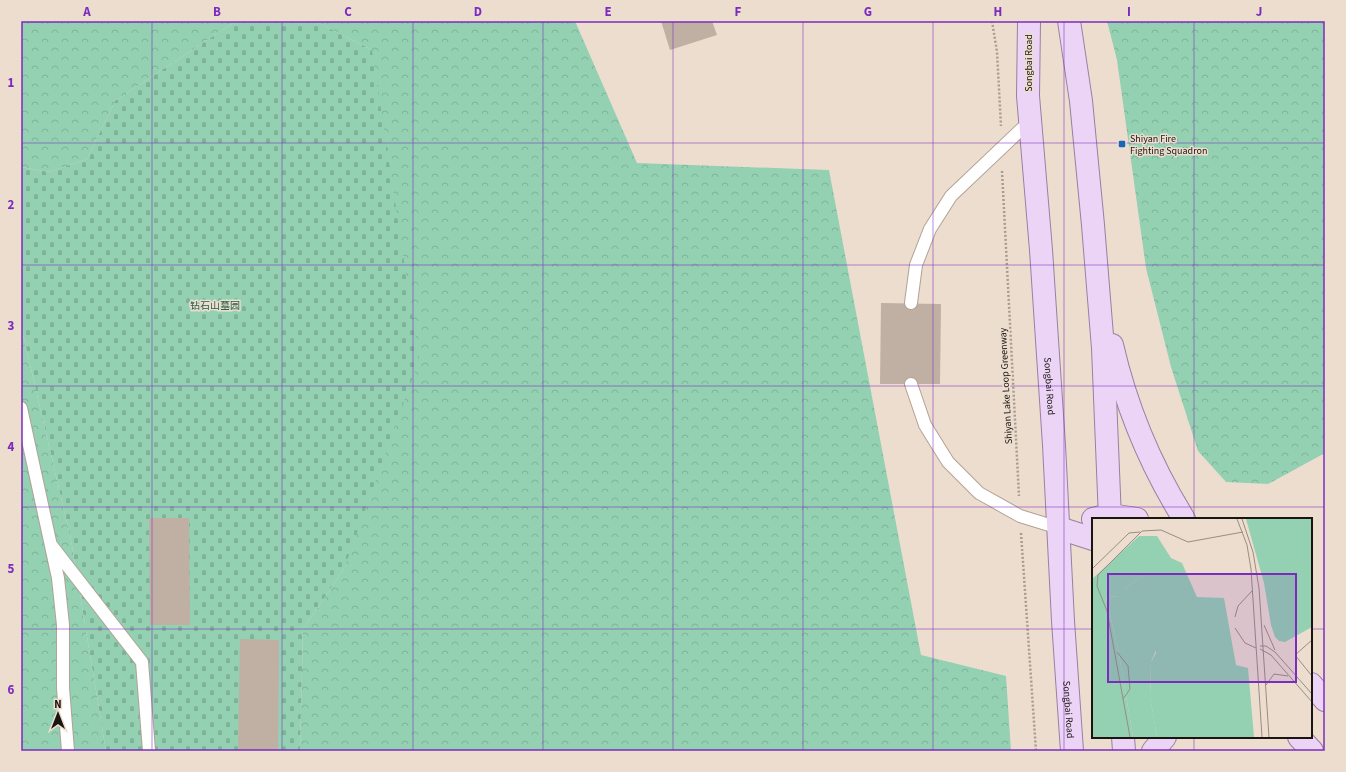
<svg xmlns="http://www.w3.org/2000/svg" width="1346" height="772" font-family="'Source Sans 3','Noto Sans SC',sans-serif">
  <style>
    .forest { fill: url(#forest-crowns) }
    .cemetery { fill: url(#cemetery-stones) }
    .building { fill: #c0b0a4 }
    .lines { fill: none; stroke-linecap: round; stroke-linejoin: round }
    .service-casing { stroke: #b1a295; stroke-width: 14 }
    .primary-casing { stroke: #9b7ea3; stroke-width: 24 }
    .path { stroke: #a89c91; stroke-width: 2.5; stroke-dasharray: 2 2; stroke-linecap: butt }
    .service { stroke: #fff; stroke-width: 12 }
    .primary { stroke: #ecd4f7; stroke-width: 22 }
    .grid { fill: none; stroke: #7b2cbf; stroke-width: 1; stroke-opacity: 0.55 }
    .poi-dot { fill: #1668b6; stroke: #edddcf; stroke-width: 1.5 }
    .labels { text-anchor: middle; stroke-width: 3; stroke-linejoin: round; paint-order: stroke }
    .street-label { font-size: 10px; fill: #1a1510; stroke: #edddcf }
    .poi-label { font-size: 10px; fill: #1a1510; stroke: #edddcf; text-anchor: start }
    .park-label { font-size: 10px; fill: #236046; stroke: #edddcf }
    .inset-road { fill: none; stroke: #998d83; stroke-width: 1 }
    .view { fill: #7b2cbf; fill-opacity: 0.15; stroke: #7b2cbf; stroke-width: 2 }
    .inset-edge { fill: none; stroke: #1a1510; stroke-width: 2 }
    .neatline { fill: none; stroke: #7b2cbf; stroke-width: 1.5 }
    .grid-label { font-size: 13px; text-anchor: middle; font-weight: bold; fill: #7b2cbf }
  </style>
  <defs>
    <pattern id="forest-crowns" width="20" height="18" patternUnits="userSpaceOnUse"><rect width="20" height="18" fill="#93d1b2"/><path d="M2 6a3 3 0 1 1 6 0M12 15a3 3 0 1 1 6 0" fill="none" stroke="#7eb398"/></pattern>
    <pattern id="cemetery-stones" width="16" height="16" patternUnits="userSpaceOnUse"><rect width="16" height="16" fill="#93d1b2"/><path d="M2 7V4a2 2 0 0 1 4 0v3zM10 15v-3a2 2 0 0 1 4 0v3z" fill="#7eb398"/></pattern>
  </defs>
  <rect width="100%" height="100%" fill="#edddcf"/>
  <!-- forest -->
  <g class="forest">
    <path d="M 21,21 L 236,21 L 115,101 L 87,159 L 49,172 L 21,167 Z"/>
    <path d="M 315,21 L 575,21 L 637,163 L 829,170 L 921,655 L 1006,676 L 1011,751 L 300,751 L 303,629 L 344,569 L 372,50 Z"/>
    <path d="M 1107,21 L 1325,21 L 1325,453 L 1268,484 L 1226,482 L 1198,451 L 1171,367 L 1146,268 L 1117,60 Z"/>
    <path d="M 21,326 L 71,540 L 106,751 L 21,751 Z"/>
  </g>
  <!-- cemetery -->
  <path class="cemetery" d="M 236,21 L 315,21 L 372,50 L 419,360 L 344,569 L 303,629 L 300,751 L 106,751 L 71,540 L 21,326 L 21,167 L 49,172 L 87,159 L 115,101 Z"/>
  <!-- building -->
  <g class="building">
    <path d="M 661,21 L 712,21 L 717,35 L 670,50 Z"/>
    <path d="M 881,303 L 941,304 L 940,384 L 880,384 Z"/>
    <path d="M 149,518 L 189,518 L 190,625 L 150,625 Z"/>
    <path d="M 240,639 L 279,640 L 278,751 L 238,751 Z"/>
  </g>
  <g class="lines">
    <defs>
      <g id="service">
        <path d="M 911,303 L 916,265 L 930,229 L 951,196 L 1030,121"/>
        <path d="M 911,384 L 925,425 L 948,462 L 979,493 L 1020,516 L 1059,528"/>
        <path d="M 21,408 L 58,578 L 63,625 L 63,688 L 68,751"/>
        <path d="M 52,546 L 142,662 L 149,751"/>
      </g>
      <g id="primary">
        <path id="s1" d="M 1029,21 L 1028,96 L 1041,250 L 1054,445 L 1063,621 L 1072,751"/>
        <path d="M 1069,21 L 1081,101 L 1093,225 L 1103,348 L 1110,519"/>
        <path d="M 1112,345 C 1126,406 1151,466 1184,519"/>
        <path d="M 1093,519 L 1110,515 L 1137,519"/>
        <path d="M 1059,528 L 1093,539"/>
        <path d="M 1311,684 L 1325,700"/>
        <path d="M 1123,737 L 1124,751"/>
        <path d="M 1299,737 L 1312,751"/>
        <path d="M 1153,751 L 1165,737"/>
      </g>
    </defs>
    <!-- service casing -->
    <use href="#service" class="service-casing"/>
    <!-- primary casing -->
    <use href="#primary" class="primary-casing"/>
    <!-- path -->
    <g class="path">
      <path d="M 992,21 L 997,52 L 1001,126"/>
      <path d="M 1002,171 L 1019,496"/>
      <path d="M 1021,533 L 1036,751"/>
    </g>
    <!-- service -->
    <use href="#service" class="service"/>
    <!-- primary -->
    <use href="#primary" class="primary"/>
  </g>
  <!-- grid -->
  <path class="grid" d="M 152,21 L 152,751M 282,21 L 282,751M 413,21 L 413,751M 543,21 L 543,751M 673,21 L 673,751M 803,21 L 803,751M 933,21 L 933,751M 1064,21 L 1064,751M 1194,21 L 1194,519M 21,143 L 1325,143M 21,265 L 1325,265M 21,386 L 1325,386M 21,507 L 1325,507M 21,629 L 1093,629M 1311,629 L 1325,629M 1194,737 L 1194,751"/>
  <!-- markers -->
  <rect class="poi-dot" x="1118" y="140" width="8" height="8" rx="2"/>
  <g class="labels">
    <!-- street labels -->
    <g class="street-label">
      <text transform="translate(1028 63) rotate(-90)" y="4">Songbai Road</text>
      <text transform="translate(1005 386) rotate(-93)" y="4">Shiyan Lake Loop Greenway</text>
      <text dy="4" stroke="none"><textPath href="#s1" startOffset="366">Songbai Road</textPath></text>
      <text dy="4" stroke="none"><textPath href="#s1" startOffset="690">Songbai Road</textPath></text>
    </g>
    <!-- poi labels -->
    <g class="poi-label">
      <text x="1130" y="142">Shiyan Fire<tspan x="1130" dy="12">Fighting Squadron</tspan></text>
    </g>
    <!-- park labels -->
    <g class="park-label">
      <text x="215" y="309">钻石山墓园</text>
    </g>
  </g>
  <!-- overview -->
  <g transform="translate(1092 518)">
    <rect width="220" height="220" fill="#edddcf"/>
    <path d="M 154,1 L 220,1 L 220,109 L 193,124 L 187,123 L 183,119 L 179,107 L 172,65 ZM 47,18 L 65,18 L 79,40 L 90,45 L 105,79 L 132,80 L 144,147 L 156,150 L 162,219 L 65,219 L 58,179 L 59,144 L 64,135 L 54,56 L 33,70 L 29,78 L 14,79 L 26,131 L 41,219 L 0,219 L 0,61 Z" fill="#93d1b2"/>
    <path d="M 54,56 L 68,63 L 75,106 L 59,144 L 58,178 L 65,219 L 41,219 L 26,131 L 14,79 L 28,78 L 33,70 Z" fill="#93d1b2"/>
    <path class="inset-road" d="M 145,1 L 155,27 L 159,51 L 170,219M 150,1 L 161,34 L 167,70 L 177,219M 0,51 L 37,15 L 48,14M 143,99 L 146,88 L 160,73M 172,107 L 183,132M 143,110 L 153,125 L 164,130M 220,122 L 203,137 L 220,158M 168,128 L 174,128 L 183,134 L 220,176M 168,131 L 179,137 L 220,184M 25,134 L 36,148 L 38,171 L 31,181M 174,167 L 182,156 L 196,158M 38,219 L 15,93 L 5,68 L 6,57 L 50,13 L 69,12 L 96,24 L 151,14"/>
    <path class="view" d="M 16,56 L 204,56 L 204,164 L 16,164 Z"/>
    <rect width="220" height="220" class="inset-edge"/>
  </g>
  <!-- border -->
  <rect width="1346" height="772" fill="none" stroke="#edddcf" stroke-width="44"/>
  <!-- north arrow -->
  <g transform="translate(58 714)" stroke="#edddcf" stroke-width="3" paint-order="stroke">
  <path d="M0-3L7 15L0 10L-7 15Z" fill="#1a1510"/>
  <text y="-6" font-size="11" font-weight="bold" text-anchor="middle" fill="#1a1510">N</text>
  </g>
  <rect x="22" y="22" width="1302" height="728" class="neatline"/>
  <g class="grid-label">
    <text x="87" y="16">A</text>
    <text x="217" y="16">B</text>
    <text x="348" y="16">C</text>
    <text x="478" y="16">D</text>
    <text x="608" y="16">E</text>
    <text x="738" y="16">F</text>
    <text x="868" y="16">G</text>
    <text x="998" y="16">H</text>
    <text x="1129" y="16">I</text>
    <text x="1259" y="16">J</text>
    <text x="11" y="87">1</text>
    <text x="11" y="209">2</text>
    <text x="11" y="330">3</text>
    <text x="11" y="451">4</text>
    <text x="11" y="573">5</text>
    <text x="11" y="694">6</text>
  </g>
</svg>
